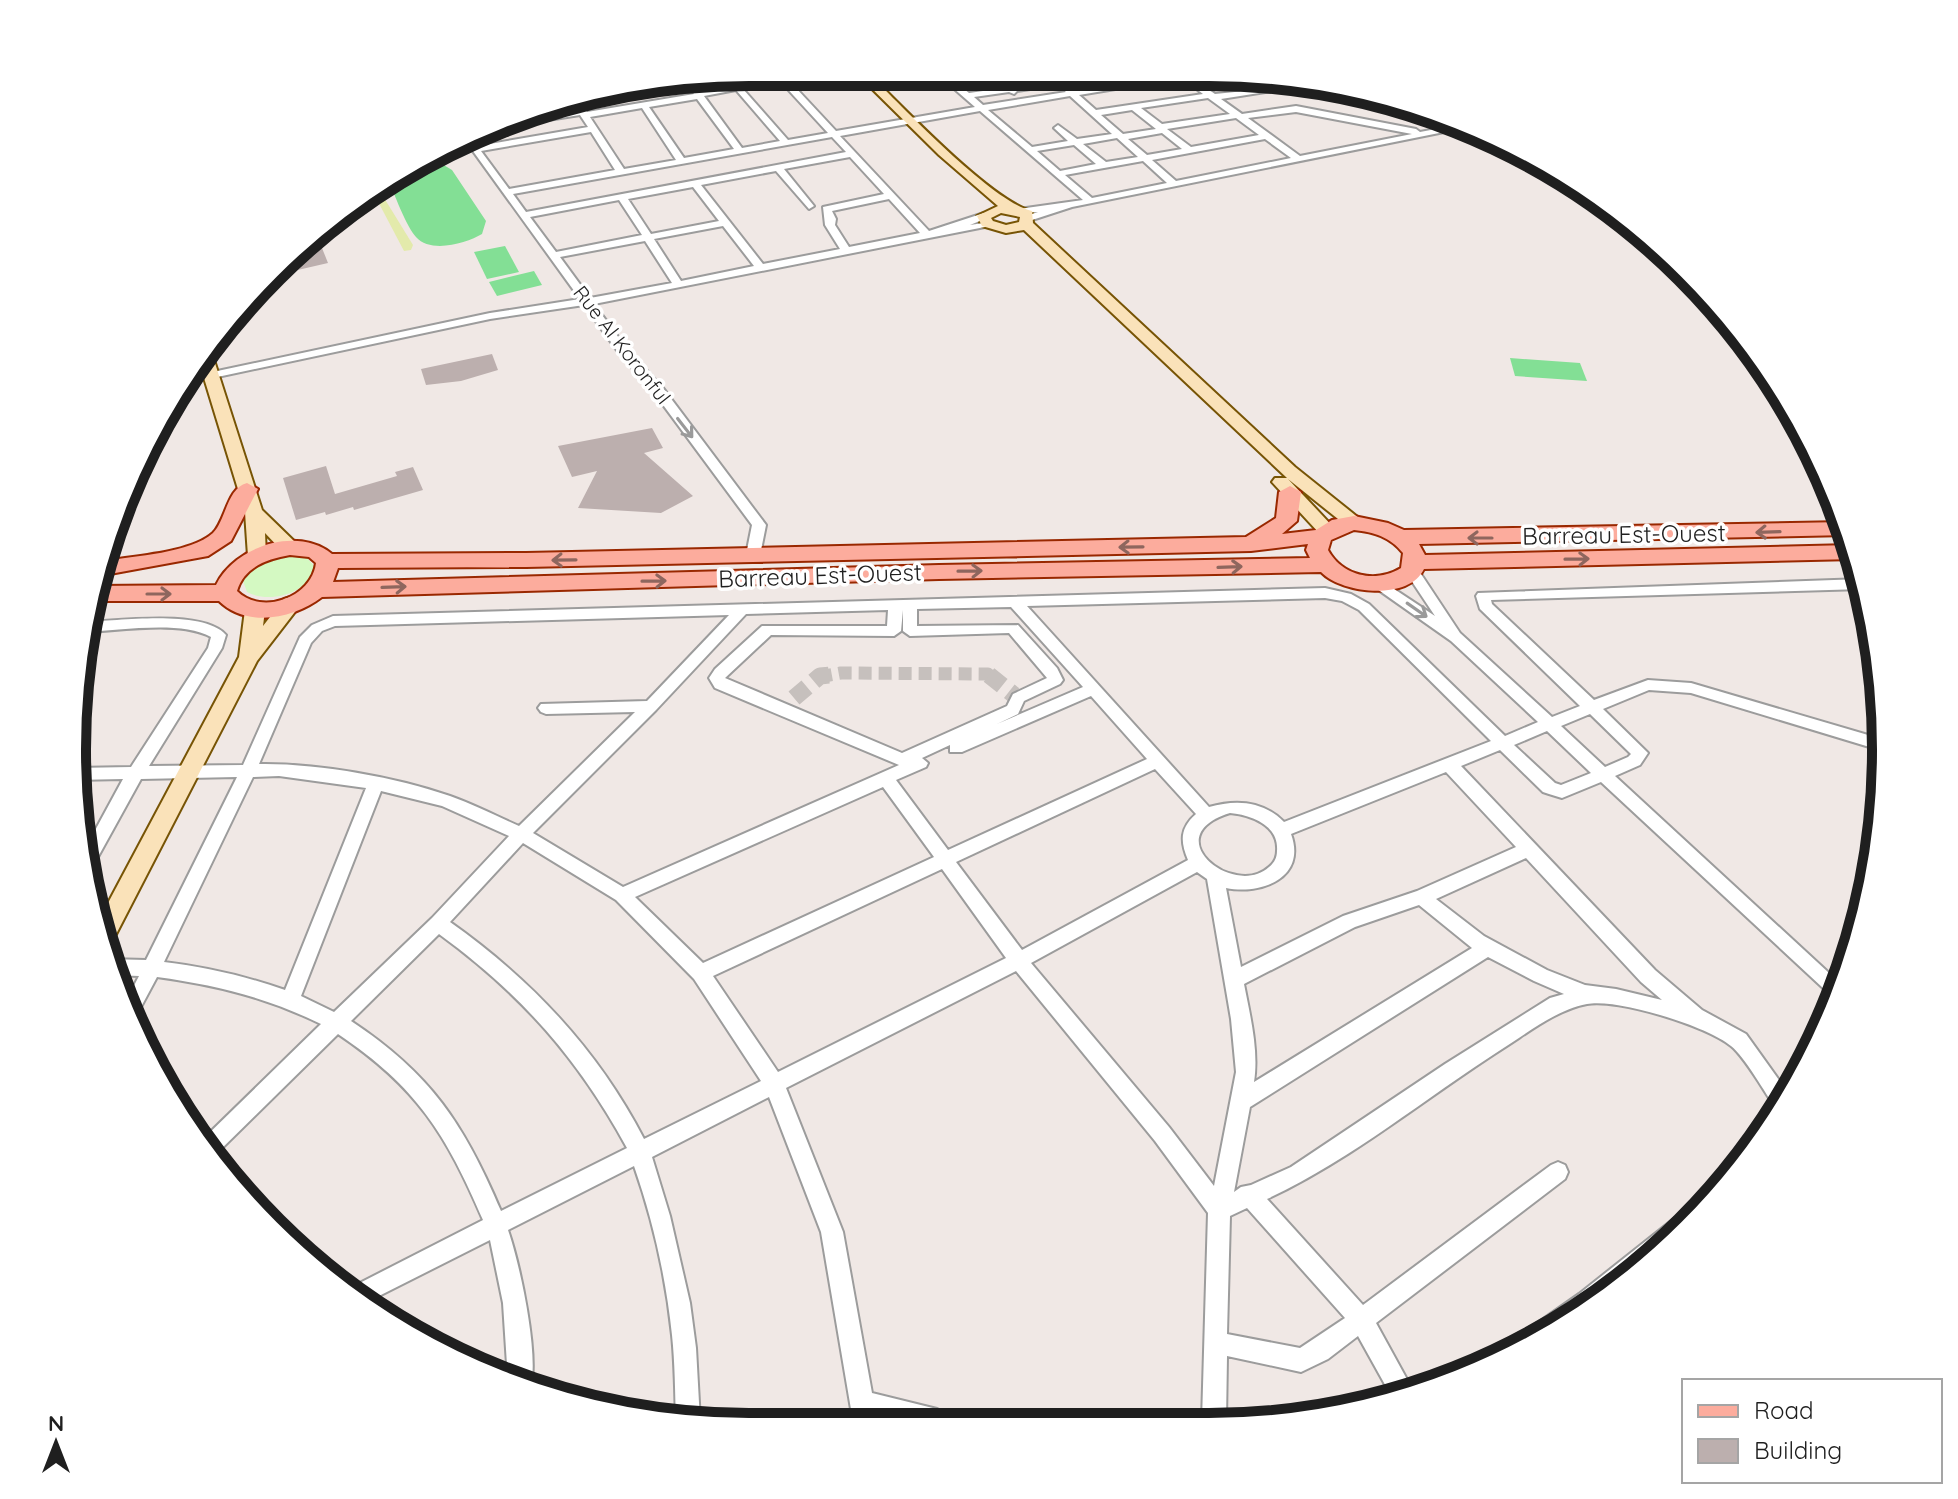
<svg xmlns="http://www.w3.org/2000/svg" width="1958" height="1499" font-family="Quicksand,sans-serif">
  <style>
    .grass { fill: #e3eaab }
    .park { fill: #d4f9c2 }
    .pitch { fill: #83df95 }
    .building { fill: #bcafae }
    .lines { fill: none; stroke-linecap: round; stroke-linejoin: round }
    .street-tunnel-far1 { stroke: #c6c0bd; stroke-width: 13; stroke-dasharray: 13 7; stroke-linecap: butt }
    .street-tunnel { stroke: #c6c0bd; stroke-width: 17; stroke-dasharray: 17 9; stroke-linecap: butt }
    .street-casing { stroke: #9c9c9c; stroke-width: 4 }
    .secondary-casing { stroke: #775405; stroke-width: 4 }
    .primary-casing { stroke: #992800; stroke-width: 4 }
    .street { fill: #fff; fill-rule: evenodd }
    .secondary { fill: #fae2b9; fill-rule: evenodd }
    .primary { fill: #fcac9d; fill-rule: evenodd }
    .oneway { stroke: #9a9a9a }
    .oneway2 { stroke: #8e665e }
    .labels { text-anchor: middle; stroke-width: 7; stroke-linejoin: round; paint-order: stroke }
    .far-street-label { font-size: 20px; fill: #1f1f1f; stroke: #fff }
    .street-label { font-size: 24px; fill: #1f1f1f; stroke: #fff }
    .rim { fill: none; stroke: #1f1f1f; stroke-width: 10 }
  </style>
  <rect width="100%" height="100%" fill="#f0e8e5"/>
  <!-- grass -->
  <path class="grass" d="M 378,188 L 413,245 L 411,250 L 404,251 L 373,192 Z"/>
  <!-- park -->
  <path class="park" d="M 291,554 L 307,558 L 315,567 C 309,594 269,604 247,592 L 243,581 C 251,562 272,558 291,554 Z"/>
  <!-- pitch -->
  <g class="pitch">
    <path d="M 422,164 L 442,164 L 452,170 L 486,221 L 482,234 C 467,243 431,254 416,237 C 407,227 393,193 389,179 L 405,167 Z"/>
    <path d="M 505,246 L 519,272 L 487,279 L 474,252 Z"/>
    <path d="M 534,271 L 542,285 L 497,296 L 489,282 Z"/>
    <path d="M 1510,358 L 1580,363 L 1587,381 L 1515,376 Z"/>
  </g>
  <!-- building -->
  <g class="building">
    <path d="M 320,243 L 328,263 L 289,272 L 285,259 L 302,247 Z"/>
    <path d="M 492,354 L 498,370 L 461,381 L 426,385 L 421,369 Z"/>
    <path d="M 652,428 L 663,448 L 644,453 L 693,496 L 661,513 L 578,508 L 597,471 L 572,477 L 558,446 Z"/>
    <path d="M 326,466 L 335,494 L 397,476 L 395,472 L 413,467 L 423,490 L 354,510 L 353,507 L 326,515 L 325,512 L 296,520 L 283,478 Z"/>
  </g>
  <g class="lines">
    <!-- street-tunnel-far1 -->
    <path class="street-tunnel-far1" d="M 819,677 L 841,673 L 988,674 L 991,677"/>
    <!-- street-tunnel -->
    <g class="street-tunnel">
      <path d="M 989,675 L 1014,695"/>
      <path d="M 794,698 L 820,676 L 830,675"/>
    </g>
    <defs>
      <g id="street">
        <path d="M 772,72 L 781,72 L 836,131 L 975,107 L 936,73 L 944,73 L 969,93 L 1004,88 L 988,73 L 997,73 L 1013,87 L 1053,81 L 1045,73 L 1080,73 L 1060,78 L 1074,91 L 1176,73 L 1202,73 L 1190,77 L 1215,94 L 1275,88 L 1279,90 L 1221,99 L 1242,114 L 1296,106 L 1416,129 L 1420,132 L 1452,126 L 1459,129 L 1072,207 L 1029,221 L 1026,220 L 1026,216 L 1038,212 L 1019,213 L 1019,209 L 1083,200 L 980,111 L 840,136 L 929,231 L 984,213 L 987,214 L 987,218 L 970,225 L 990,222 L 995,225 L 594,304 L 627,349 L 663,388 L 766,525 L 760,555 L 753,559 L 746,555 L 752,525 L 655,394 L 619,353 L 584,305 L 490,319 L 208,379 L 202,376 L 208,373 L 490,313 L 580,299 L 465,140 L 472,138 L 478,146 L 588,127 L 580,115 L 496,128 L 510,121 L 577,110 L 569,97 L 574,95 L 587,112 L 694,94 L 684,81 L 692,80 L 700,91 L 778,79 ZM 1182,78 L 1203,94 L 1096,110 L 1079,95 ZM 782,83 L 828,133 L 788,140 L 743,89 ZM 1057,85 L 1066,92 L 983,105 L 974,97 L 1009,92 L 1014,94 L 1017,91 ZM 736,90 L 780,141 L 742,148 L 704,96 ZM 1070,96 L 1112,134 L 1077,139 L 1058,125 L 1054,128 L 1068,141 L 1032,147 L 988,110 ZM 1208,98 L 1230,114 L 1162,124 L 1141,108 ZM 697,99 L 734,149 L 684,158 L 649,107 ZM 642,108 L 676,160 L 624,169 L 590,117 ZM 1132,110 L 1156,129 L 1123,134 L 1101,115 ZM 1296,112 L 1412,134 L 1300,156 L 1248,118 ZM 1236,118 L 1259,135 L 1191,147 L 1167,129 ZM 591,132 L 615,170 L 509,189 L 481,151 ZM 1162,133 L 1182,149 L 1147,155 L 1128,139 ZM 832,137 L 846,152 L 526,212 L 513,194 ZM 1117,138 L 1138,157 L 1106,162 L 1083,144 ZM 1265,139 L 1291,158 L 1176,181 L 1152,160 ZM 1074,145 L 1096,164 L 1060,171 L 1037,151 ZM 850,157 L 884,194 L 823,207 L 825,225 L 840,249 L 763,264 L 701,185 L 776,171 L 809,209 L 814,206 L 784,169 ZM 1143,161 L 1167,183 L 1092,198 L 1065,175 ZM 693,187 L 719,221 L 651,234 L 628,199 ZM 889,199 L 920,233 L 849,247 L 835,225 L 836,219 L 832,211 ZM 619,200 L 642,235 L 556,252 L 530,217 ZM 723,226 L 754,266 L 681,281 L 654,239 ZM 645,241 L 672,283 L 590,298 L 560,257 Z"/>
        <path d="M 1274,81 L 1406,105 L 1417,110 L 1271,85 Z"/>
        <path d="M 1412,567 L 1417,568 L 1460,633 L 1552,717 L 1580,706 L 1480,609 L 1476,596 L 1478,593 L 1862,579 L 1863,589 L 1491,600 L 1492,604 L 1594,700 L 1648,680 L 1691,683 L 1885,740 L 1886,752 L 1691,693 L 1649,690 L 1603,709 L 1648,753 L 1640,765 L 1615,776 L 1842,985 L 1837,1001 L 1601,782 L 1562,798 L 1549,794 L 1543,792 L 1500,750 L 1461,766 L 1655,970 L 1702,1010 L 1746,1034 L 1789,1094 L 1780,1111 L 1777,1110 C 1765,1093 1745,1057 1731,1046 C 1707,1026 1617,998 1587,1004 C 1556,1010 1529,1032 1502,1049 C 1424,1099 1351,1160 1267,1199 L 1363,1305 L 1551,1165 L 1558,1162 L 1565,1165 L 1568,1172 L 1565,1179 L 1376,1323 L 1415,1394 L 1393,1399 L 1358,1336 L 1328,1359 L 1301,1372 L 1227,1356 L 1226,1421 L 1202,1421 L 1208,1213 L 1155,1141 L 1016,971 L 786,1088 L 843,1232 L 872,1393 L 937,1409 L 945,1413 L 949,1421 L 890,1421 L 876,1418 L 877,1421 L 853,1421 L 821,1232 L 769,1097 L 652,1157 L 670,1216 L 690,1303 L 696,1348 L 700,1421 L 676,1421 C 675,1392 675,1363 672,1335 C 666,1278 653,1220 634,1166 L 508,1230 C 520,1265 540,1357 530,1390 L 508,1380 L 503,1303 L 490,1240 L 363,1304 L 346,1290 L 483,1220 C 446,1134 417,1087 338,1034 L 212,1158 L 200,1142 L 321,1024 C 268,998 216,985 157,977 L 134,1020 L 125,1003 L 139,976 L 112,975 L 108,959 L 146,960 L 237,777 L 141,779 L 93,866 L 88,868 L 85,849 L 123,779 L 75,780 L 75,768 L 131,767 L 208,648 L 211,637 C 181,620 118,631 84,632 L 85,622 C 118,621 203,609 226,635 L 222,648 L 149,766 L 243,765 L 300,637 L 312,625 L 333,616 L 1325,588 L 1351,594 L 1369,604 L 1505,736 L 1538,722 L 1451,641 L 1370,584 L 1372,581 L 1382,581 L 1435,616 L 1405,571 ZM 1325,598 L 1342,601 L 1359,610 L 1491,741 L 1284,822 C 1263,801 1237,799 1209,807 L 1027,606 ZM 1011,607 L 1083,687 L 997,724 L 1018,714 L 1024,701 L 1060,684 L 1063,680 L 1057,668 L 1018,625 L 917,626 L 917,609 ZM 888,610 L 887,626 L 762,626 L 715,669 L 709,678 L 715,688 L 899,765 L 623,887 L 533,833 L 656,710 L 746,614 ZM 903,610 L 903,631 L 910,636 L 1009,633 L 1047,678 L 1013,694 L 1007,706 L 902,753 L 725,678 L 771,635 L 894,636 L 901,631 ZM 729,615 L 647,701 L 541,704 L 538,708 L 541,712 L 546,714 L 635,712 L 519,826 C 496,816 473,804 450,796 C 396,777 316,763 259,764 L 311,643 L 322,631 L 335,626 ZM 1091,696 L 1147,759 L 948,850 L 896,780 L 926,767 L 928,763 L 922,758 L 950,745 L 950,752 L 962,752 ZM 1590,714 L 1631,754 L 1628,757 L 1605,767 L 1561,726 ZM 1547,731 L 1591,773 L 1561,785 L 1555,783 L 1514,745 ZM 1155,769 L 1196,814 C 1180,828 1180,841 1188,860 L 1022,950 L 956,862 ZM 1446,772 L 1516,847 L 1417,891 L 1343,916 L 1241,967 L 1226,888 C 1261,895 1307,878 1291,834 ZM 279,776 L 366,788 L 285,990 C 245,976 206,967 164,962 L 253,777 ZM 883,787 L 934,857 L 703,963 L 635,897 ZM 381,791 L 442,806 L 509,836 L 432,918 L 334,1012 L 301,996 ZM 1230,813 C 1251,815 1279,825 1277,851 C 1277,858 1274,863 1269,867 C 1234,899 1155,836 1230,813 ZM 523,843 L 616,900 L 694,979 L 761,1081 L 644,1139 C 598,1050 532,980 450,922 ZM 1526,858 L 1641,982 L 1662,1000 L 1616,989 L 1585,985 L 1547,970 L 1484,936 L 1436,899 ZM 942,869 L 1006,958 L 778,1072 L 713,976 ZM 1197,872 L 1207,879 L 1231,1019 L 1236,1072 L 1214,1186 L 1169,1127 L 1031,963 ZM 1419,905 L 1472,948 L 1254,1082 C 1259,1051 1250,1015 1244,984 L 1355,927 ZM 439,934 C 521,994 578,1058 627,1148 L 501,1211 C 464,1124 431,1074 351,1021 ZM 1488,957 L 1534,981 L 1564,994 L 1550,998 L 1445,1064 L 1291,1167 L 1251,1185 L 1241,1187 L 1234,1192 L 1250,1107 ZM 1247,1208 L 1345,1318 L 1300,1348 L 1227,1334 L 1230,1216 Z"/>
        <path d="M 1703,1199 L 1709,1202 L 1688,1228 L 1585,1313 L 1527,1341 L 1526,1337 L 1529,1329 L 1579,1294 L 1695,1202 Z"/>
      </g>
      <g id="secondary">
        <path d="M 855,72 L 867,72 C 901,105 992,202 1032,211 L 1033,223 L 1295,467 L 1360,519 L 1363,523 L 1360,527 L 1348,527 L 1288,479 L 1336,530 L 1334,534 L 1320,534 L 1272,482 L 1275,478 L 1287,478 L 1024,230 L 1006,233 L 982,226 L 977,216 L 998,206 L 939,155 ZM 1001,213 L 1020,217 L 1019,222 L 1006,225 L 993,221 L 991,218 Z"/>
        <path d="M 209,356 L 214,360 L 262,510 L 297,544 L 299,548 L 297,552 L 283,552 L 265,533 L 266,556 L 264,560 L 250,560 L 248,556 L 245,512 L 201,368 Z"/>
        <path d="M 291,597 L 301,604 L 257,661 L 111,944 L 104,947 L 99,920 L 239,657 L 245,610 L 248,605 L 262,605 L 265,610 L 263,626 L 284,599 Z"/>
      </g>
      <g id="primary">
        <path d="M 247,483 L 258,489 L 231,541 L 208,556 L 99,576 L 104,561 C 134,556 191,553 213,533 C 226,520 227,488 247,483 Z"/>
        <path d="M 1290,486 L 1301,492 L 1297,521 L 1282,534 L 1316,530 L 1332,520 L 1354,516 L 1388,523 L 1404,530 L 1844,522 L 1848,535 L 1419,544 L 1425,555 L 1851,545 L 1855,559 L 1424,569 C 1409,601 1342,594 1321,572 L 939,579 L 322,597 C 293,619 247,628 219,601 L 91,601 L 95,586 L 216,585 C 234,547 297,525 332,554 L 526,553 L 1246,537 L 1276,518 L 1279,492 ZM 1354,530 C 1374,532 1390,537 1403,553 L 1401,568 C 1376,583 1343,577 1328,550 L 1331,540 ZM 1308,544 L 1306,550 L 1310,558 L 939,565 L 333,582 L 338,568 L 526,567 L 1251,551 ZM 290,555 L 309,557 L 316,563 C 312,597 262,616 237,591 C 244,567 267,559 290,555 Z"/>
      </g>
    </defs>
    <!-- street casing -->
    <use href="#street" class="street-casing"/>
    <!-- secondary casing -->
    <use href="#secondary" class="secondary-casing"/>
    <!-- primary casing -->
    <use href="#primary" class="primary-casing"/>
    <!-- street -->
    <use href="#street" class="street"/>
    <!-- secondary -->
    <use href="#secondary" class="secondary"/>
    <!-- primary -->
    <use href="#primary" class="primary"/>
  </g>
  <!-- one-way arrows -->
  <defs><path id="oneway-shaft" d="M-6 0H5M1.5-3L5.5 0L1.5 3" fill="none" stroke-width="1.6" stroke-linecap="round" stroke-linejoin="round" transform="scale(2)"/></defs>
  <g class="oneway">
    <use href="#oneway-shaft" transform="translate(685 428) rotate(52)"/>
    <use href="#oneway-shaft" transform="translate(1417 610) rotate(35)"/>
  </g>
  <g class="oneway2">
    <use href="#oneway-shaft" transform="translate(1768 532) rotate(178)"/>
    <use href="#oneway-shaft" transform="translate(1480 538) rotate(180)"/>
    <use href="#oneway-shaft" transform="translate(1131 547) rotate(179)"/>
    <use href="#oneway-shaft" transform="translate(1577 559) rotate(-1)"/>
    <use href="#oneway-shaft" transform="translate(564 560) rotate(179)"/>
    <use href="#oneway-shaft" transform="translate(1230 567) rotate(-2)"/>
    <use href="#oneway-shaft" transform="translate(970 571) rotate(-1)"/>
    <use href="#oneway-shaft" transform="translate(654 581) rotate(-1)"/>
    <use href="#oneway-shaft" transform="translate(394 587) rotate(-2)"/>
    <use href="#oneway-shaft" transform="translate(159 594)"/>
  </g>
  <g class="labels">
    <!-- far-street labels -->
    <g class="far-street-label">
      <text transform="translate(622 345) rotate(52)" y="7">Rue Al Koronful</text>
    </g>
    <!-- street labels -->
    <g class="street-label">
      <text transform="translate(1624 535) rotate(-1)" y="8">Barreau Est-Ouest</text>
      <text transform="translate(820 576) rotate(-2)" y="8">Barreau Est-Ouest</text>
    </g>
  </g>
  <!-- crop -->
  <path d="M0 0H1958V1499H0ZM749 86H1209A663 663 0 0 1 1872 749V750A663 663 0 0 1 1209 1413H749A663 663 0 0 1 86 750V749A663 663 0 0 1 749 86Z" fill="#fff" fill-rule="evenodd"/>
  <path class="rim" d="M749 86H1209A663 663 0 0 1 1872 749V750A663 663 0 0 1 1209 1413H749A663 663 0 0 1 86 750V749A663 663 0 0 1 749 86Z"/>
  <!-- legend -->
  <rect x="1682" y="1379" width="260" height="104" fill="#ffffff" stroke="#a5a5a5" stroke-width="2"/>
  <rect x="1698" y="1405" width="40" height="12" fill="#fcac9d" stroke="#a5a5a5" stroke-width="2"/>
  <text x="1754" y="1419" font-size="24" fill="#1f1f1f">Road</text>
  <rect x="1698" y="1439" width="40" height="24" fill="#bcafae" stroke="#a5a5a5" stroke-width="2"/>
  <text x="1754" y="1459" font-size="24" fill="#1f1f1f">Building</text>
  <!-- north arrow -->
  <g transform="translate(56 1443)" stroke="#ffffff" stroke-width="6" paint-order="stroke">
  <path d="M0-6L14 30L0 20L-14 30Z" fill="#1f1f1f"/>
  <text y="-12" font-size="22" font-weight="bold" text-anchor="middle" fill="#1f1f1f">N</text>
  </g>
</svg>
